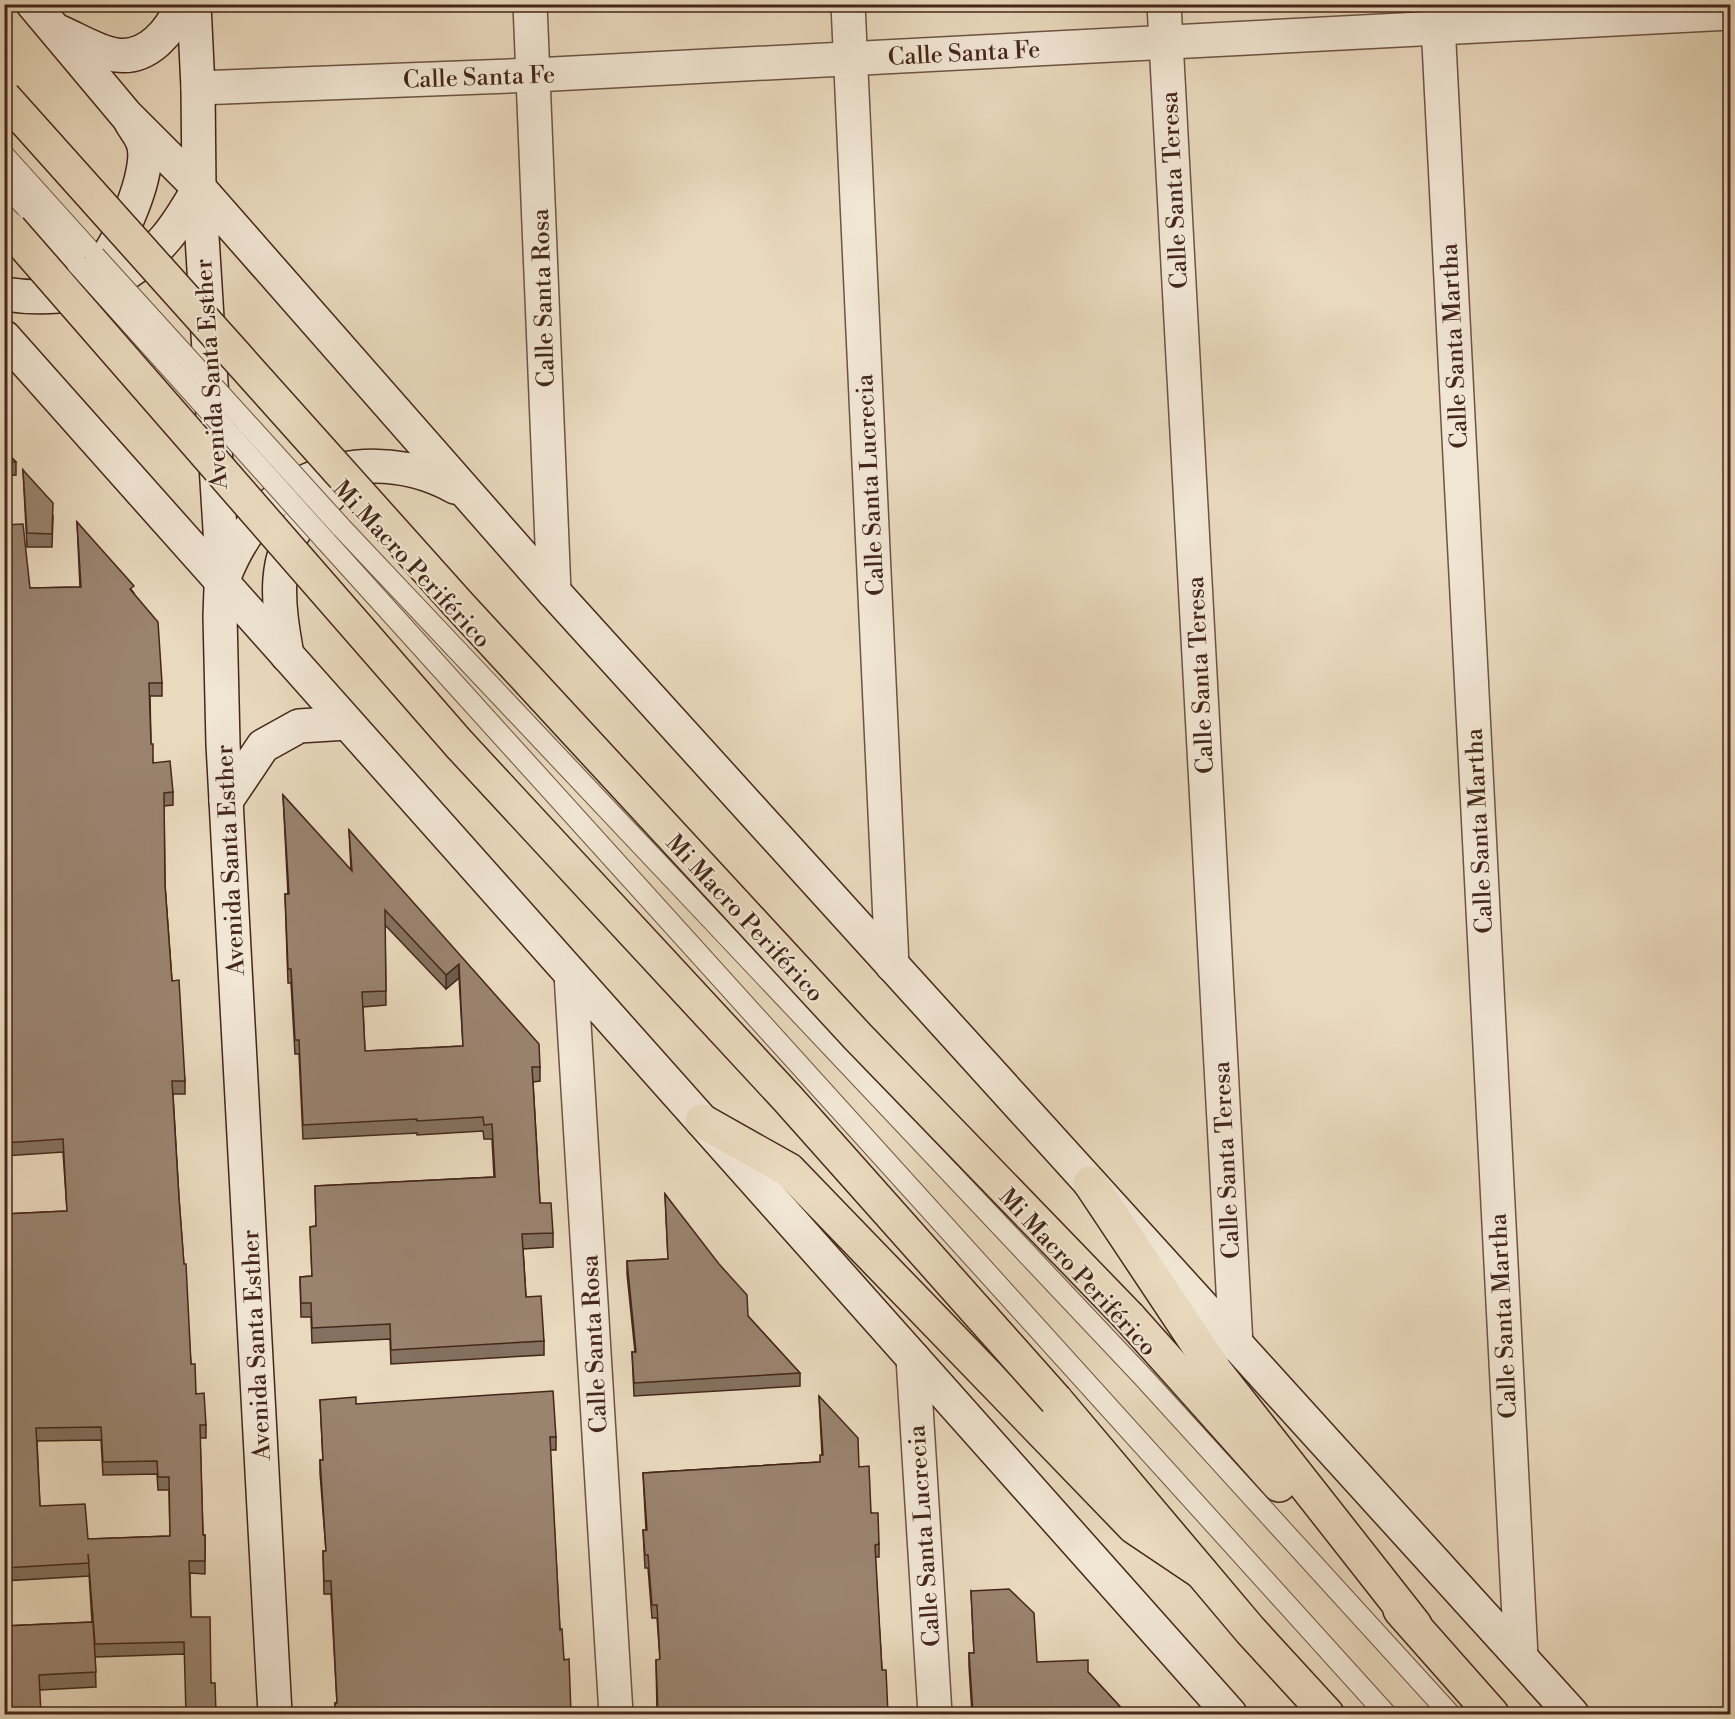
<svg xmlns="http://www.w3.org/2000/svg" width="1735" height="1719" font-family="'Libre Bodoni',serif">
  <style>
    .lines { fill: none; stroke-linecap: round; stroke-linejoin: round }
    .lane-casing { stroke: #6e5343; stroke-width: 22 }
    .street-casing { stroke: #6e5343; stroke-width: 36 }
    .secondary-casing { stroke: #45261a; stroke-width: 36 }
    .highway-casing { stroke: #45261a; stroke-width: 36 }
    .lane { stroke: #f1e6d4; stroke-width: 20 }
    .street { stroke: #f1e6d4; stroke-width: 33 }
    .secondary { stroke: #f1e6d4; stroke-width: 33 }
    .highway { stroke: #e9d9bd; stroke-width: 33 }
    .lane-bridge-casing { stroke: #6e5343; stroke-width: 22; stroke-linecap: butt }
    .highway-bridge-casing { stroke: #45261a; stroke-width: 36; stroke-linecap: butt }
    .lane-bridge { stroke: #f1e6d4; stroke-width: 20 }
    .highway-bridge { stroke: #e9d9bd; stroke-width: 33 }
    .wall { fill: #84715f; stroke: #45261a; stroke-width: 1.5; fill-rule: evenodd }
    .shaded-wall { fill: #6c5c4e; stroke: #45261a; stroke-width: 1.5 }
    .building { fill: #9a836f; stroke: #45261a; stroke-width: 1.5; fill-rule: evenodd }
    .labels { text-anchor: middle; stroke-width: 4.5; stroke-linejoin: round; paint-order: stroke }
    .street-label { font-size: 24px; fill: #45261a; stroke: #f1e6d4 }
  </style>
  <rect width="100%" height="100%" fill="#e9d9bd"/>
  <filter id="stains"><feTurbulence type="fractalNoise" baseFrequency=".00333" numOctaves="4"/><feColorMatrix values="0 0 0 0 .2 0 0 0 0 .09 0 0 0 0 .02 0 0 0 .5 -.17"/></filter>
  <radialGradient id="worn" r=".72"><stop offset=".6" stop-color="#630" stop-opacity="0"/><stop offset="1" stop-color="#630" stop-opacity=".3"/></radialGradient>
  <g class="lines">
    <defs>
      <g id="lane">
        <path d="M 4,155 L 95,256"/>
        <path d="M 4,183 L 77,264"/>
        <path d="M 340,526 L 1143,1377 L 1450,1714"/>
        <path d="M 324,539 L 1386,1714"/>
      </g>
      <g id="street">
        <path d="M 530,4 L 554,592"/>
        <path d="M 848,4 L 892,965"/>
        <path d="M 1164,4 L 1236,1345"/>
        <path d="M 1437,4 L 1521,1657"/>
        <path d="M 198,88 L 534,75 L 1730,13"/>
        <path d="M 571,974 L 616,1714"/>
        <path d="M 913,1358 L 935,1714"/>
      </g>
      <g id="secondary">
        <path d="M 33,4 L 127,116 L 199,188 L 554,592 L 1572,1714"/>
        <path d="M 194,4 L 198,88 L 199,188 L 222,562 L 220,616 L 223,744 L 275,1714"/>
        <path d="M 60,32 C 76,39 99,53 116,55 C 148,60 172,30 182,4"/>
        <path d="M 74,282 C 81,278 92,274 98,268 C 118,249 153,170 143,143 C 141,136 135,129 131,122"/>
        <path d="M 4,294 C 69,304 123,289 166,238 C 179,223 189,205 199,188"/>
        <path d="M 4,337 L 1230,1714"/>
        <path d="M 224,577 C 234,552 246,530 265,511 C 314,459 395,454 455,487"/>
        <path d="M 287,655 C 278,604 270,555 308,512 C 314,506 323,501 330,495"/>
        <path d="M 226,801 L 263,746 L 299,726 L 347,723"/>
      </g>
      <g id="highway">
        <path d="M 702,1121 L 789,1170 L 1134,1527 L 1201,1572"/>
        <path d="M 1090,1183 L 1216,1372 L 1415,1625"/>
        <path d="M 1129,1317 L 1279,1485"/>
        <path d="M 1056,1400 L 1250,1630 L 1327,1714"/>
        <path d="M 1400,1610 L 1492,1714"/>
      </g>
    </defs>
    <!-- lane casing -->
    <use href="#lane" class="lane-casing"/>
    <!-- street casing -->
    <use href="#street" class="street-casing"/>
    <!-- secondary casing -->
    <use href="#secondary" class="secondary-casing"/>
    <!-- highway casing -->
    <use href="#highway" class="highway-casing"/>
    <!-- lane -->
    <use href="#lane" class="lane"/>
    <!-- street -->
    <use href="#street" class="street"/>
    <!-- secondary -->
    <use href="#secondary" class="secondary"/>
    <!-- highway -->
    <use href="#highway" class="highway"/>
    <defs>
      <g id="lane-bridge">
        <path d="M 95,256 L 340,526"/>
        <path d="M 77,264 L 324,539"/>
      </g>
      <g id="highway-bridge">
        <path d="M 4,97 L 459,605 L 858,1037 L 1129,1317"/>
        <path d="M 10,229 L 459,744 L 788,1099 L 1056,1400"/>
      </g>
    </defs>
    <!-- lane-bridge casing -->
    <use href="#lane-bridge" class="lane-bridge-casing"/>
    <!-- highway-bridge casing -->
    <use href="#highway-bridge" class="highway-bridge-casing"/>
    <!-- lane-bridge -->
    <use href="#lane-bridge" class="lane-bridge"/>
    <!-- highway-bridge -->
    <use href="#highway-bridge" class="highway-bridge"/>
  </g>
  <!-- wall -->
  <g class="wall">
    <path d="M 4,450 L 16,462 L 16,475 L 4,476 Z"/>
    <path d="M 23,470 L 53,516 L 52,547 L 27,547 Z"/>
    <path d="M 77,522 L 134,593 L 162,683 L 162,696 L 150,696 L 151,744 L 153,763 L 173,792 L 173,805 L 164,806 L 165,885 L 172,981 L 185,1081 L 185,1094 L 173,1094 L 179,1198 L 191,1364 L 196,1394 L 206,1425 L 206,1438 L 200,1438 L 203,1535 L 205,1535 L 205,1574 L 190,1573 L 191,1617 L 211,1683 L 216,1714 L 184,1654 L 95,1657 L 96,1687 L 40,1690 L 4,1626 L 92,1622 L 89,1574 L 89,1576 L 4,1581 L 4,1214 L 67,1211 L 63,1152 L 4,1156 L 4,525 L 30,588 L 80,587 ZM 101,1440 L 103,1475 L 157,1474 L 158,1490 L 169,1490 L 170,1536 L 88,1539 L 40,1506 L 37,1441 Z"/>
    <path d="M 283,795 L 351,870 L 349,830 L 540,1067 L 540,1081 L 533,1082 L 540,1203 L 553,1233 L 553,1247 L 523,1249 L 526,1297 L 544,1341 L 544,1355 L 391,1364 L 390,1339 L 312,1343 L 311,1317 L 301,1317 L 300,1277 L 312,1276 L 310,1227 L 316,1226 L 315,1186 L 494,1177 L 492,1139 L 484,1139 L 483,1131 L 417,1135 L 417,1133 L 303,1139 L 299,1054 L 295,1054 L 291,983 L 288,983 L 285,894 L 288,894 ZM 385,925 L 446,989 L 459,978 L 463,1046 L 365,1051 L 363,1007 L 386,1005 Z"/>
    <path d="M 665,1194 L 748,1316 L 800,1373 L 800,1386 L 634,1396 L 632,1352 L 635,1352 L 627,1274 L 627,1261 L 668,1259 Z"/>
    <path d="M 819,1396 L 859,1467 L 879,1544 L 879,1557 L 875,1557 L 882,1670 L 888,1714 L 657,1714 L 656,1660 L 660,1660 L 657,1618 L 652,1618 L 648,1568 L 645,1568 L 643,1530 L 646,1530 L 643,1473 L 820,1462 L 822,1455 Z"/>
    <path d="M 320,1400 L 356,1404 L 556,1437 L 556,1450 L 550,1450 L 560,1630 L 571,1714 L 335,1714 L 335,1703 L 337,1703 L 331,1594 L 324,1594 L 323,1551 L 326,1551 L 320,1473 L 320,1460 L 323,1460 Z"/>
    <path d="M 971,1591 L 1037,1662 L 1088,1672 L 1127,1714 L 972,1714 L 969,1666 L 969,1653 L 974,1653 Z"/>
  </g>
  <!-- shaded-wall -->
  <path class="shaded-wall" d="M 459,964 L 459,978 L 446,989 L 446,975 Z"/>
  <!-- building -->
  <g class="building">
    <path d="M 4,450 L 16,462 L 4,463 Z"/>
    <path d="M 23,470 L 53,503 L 52,534 L 27,533 Z"/>
    <path d="M 77,522 L 134,586 L 130,589 L 158,622 L 162,683 L 149,683 L 151,744 L 153,744 L 153,763 L 170,761 L 173,792 L 164,793 L 165,885 L 172,981 L 179,980 L 185,1081 L 172,1081 L 179,1198 L 184,1264 L 186,1264 L 191,1364 L 195,1364 L 196,1394 L 204,1393 L 206,1425 L 200,1425 L 203,1535 L 205,1535 L 205,1561 L 189,1561 L 191,1617 L 210,1617 L 211,1683 L 215,1683 L 216,1714 L 186,1714 L 184,1642 L 95,1644 L 88,1554 L 89,1563 L 4,1568 L 4,1214 L 67,1211 L 63,1139 L 4,1143 L 4,525 L 23,524 L 30,588 L 81,587 ZM 101,1427 L 103,1462 L 157,1461 L 158,1477 L 169,1477 L 170,1536 L 88,1539 L 85,1504 L 40,1506 L 36,1428 Z"/>
    <path d="M 283,795 L 352,871 L 349,830 L 539,1044 L 540,1067 L 532,1067 L 540,1203 L 551,1203 L 553,1233 L 522,1234 L 526,1297 L 541,1296 L 544,1341 L 391,1350 L 390,1324 L 312,1328 L 311,1303 L 301,1303 L 300,1277 L 312,1276 L 310,1227 L 316,1226 L 315,1186 L 495,1177 L 492,1124 L 484,1125 L 483,1117 L 417,1121 L 417,1119 L 303,1125 L 299,1040 L 295,1040 L 291,969 L 288,969 L 285,894 L 289,894 ZM 385,910 L 446,975 L 459,964 L 463,1046 L 365,1051 L 362,992 L 386,991 Z"/>
    <path d="M 665,1194 L 719,1264 L 747,1295 L 748,1316 L 800,1373 L 634,1383 L 632,1352 L 636,1352 L 627,1261 L 668,1259 Z"/>
    <path d="M 553,1391 L 556,1437 L 550,1437 L 560,1630 L 562,1629 L 564,1660 L 569,1659 L 571,1714 L 335,1714 L 335,1703 L 337,1703 L 331,1581 L 324,1581 L 323,1551 L 326,1551 L 320,1460 L 323,1460 L 320,1400 L 356,1397 L 356,1404 Z"/>
    <path d="M 819,1396 L 858,1438 L 859,1467 L 869,1466 L 871,1513 L 878,1513 L 879,1544 L 875,1545 L 882,1670 L 886,1670 L 888,1714 L 658,1714 L 656,1660 L 660,1659 L 657,1605 L 652,1605 L 648,1555 L 645,1555 L 643,1530 L 647,1530 L 643,1473 L 820,1462 L 820,1455 L 823,1455 Z"/>
    <path d="M 1009,1589 L 1034,1613 L 1037,1662 L 1088,1660 L 1088,1672 L 1127,1714 L 973,1714 L 969,1653 L 974,1653 L 971,1591 Z"/>
    <path d="M 93,1622 L 96,1672 L 39,1675 L 41,1714 L 4,1714 L 4,1626 Z"/>
  </g>
  <g class="labels">
    <!-- street labels -->
    <g class="street-label">
      <text transform="translate(964 53) rotate(-3)" y="8">Calle Santa Fe</text>
      <text transform="translate(479 77) rotate(-2)" y="8">Calle Santa Fe</text>
      <text transform="translate(1174 190) rotate(-93)" y="8">Calle Santa Teresa</text>
      <text transform="translate(543 298) rotate(-92)" y="8">Calle Santa Rosa</text>
      <text transform="translate(1454 346) rotate(-93)" y="8">Calle Santa Martha</text>
      <text transform="translate(211 374) rotate(-94)" y="8">Avenida Santa Esther</text>
      <text transform="translate(870 485) rotate(-93)" y="8">Calle Santa Lucrecia</text>
      <text transform="translate(412 564) rotate(47)" y="8">Mi Macro Periférico</text>
      <text transform="translate(1200 675) rotate(-93)" y="8">Calle Santa Teresa</text>
      <text transform="translate(1479 831) rotate(-93)" y="8">Calle Santa Martha</text>
      <text transform="translate(230 860) rotate(-93)" y="8">Avenida Santa Esther</text>
      <text transform="translate(745 918) rotate(47)" y="8">Mi Macro Periférico</text>
      <text transform="translate(1226 1160) rotate(-93)" y="8">Calle Santa Teresa</text>
      <text transform="translate(1078 1272) rotate(47)" y="8">Mi Macro Periférico</text>
      <text transform="translate(1503 1316) rotate(-93)" y="8">Calle Santa Martha</text>
      <text transform="translate(594 1344) rotate(-93)" y="8">Calle Santa Rosa</text>
      <text transform="translate(256 1345) rotate(-93)" y="8">Avenida Santa Esther</text>
      <text transform="translate(924 1536) rotate(-94)" y="8">Calle Santa Lucrecia</text>
    </g>
  </g>
  <!-- margin -->
  <rect width="1735" height="1719" fill="none" stroke="#e9d9bd" stroke-width="24"/>
  <rect x="6" y="6" width="1723" height="1707" fill="none" stroke="#45261a" stroke-width="3"/>
  <rect x="12" y="12" width="1711" height="1695" fill="none" stroke="#45261a" stroke-width="1.5"/>
  <rect width="100%" height="100%" filter="url(#stains)"/>
  <rect width="100%" height="100%" fill="url(#worn)"/>
</svg>
